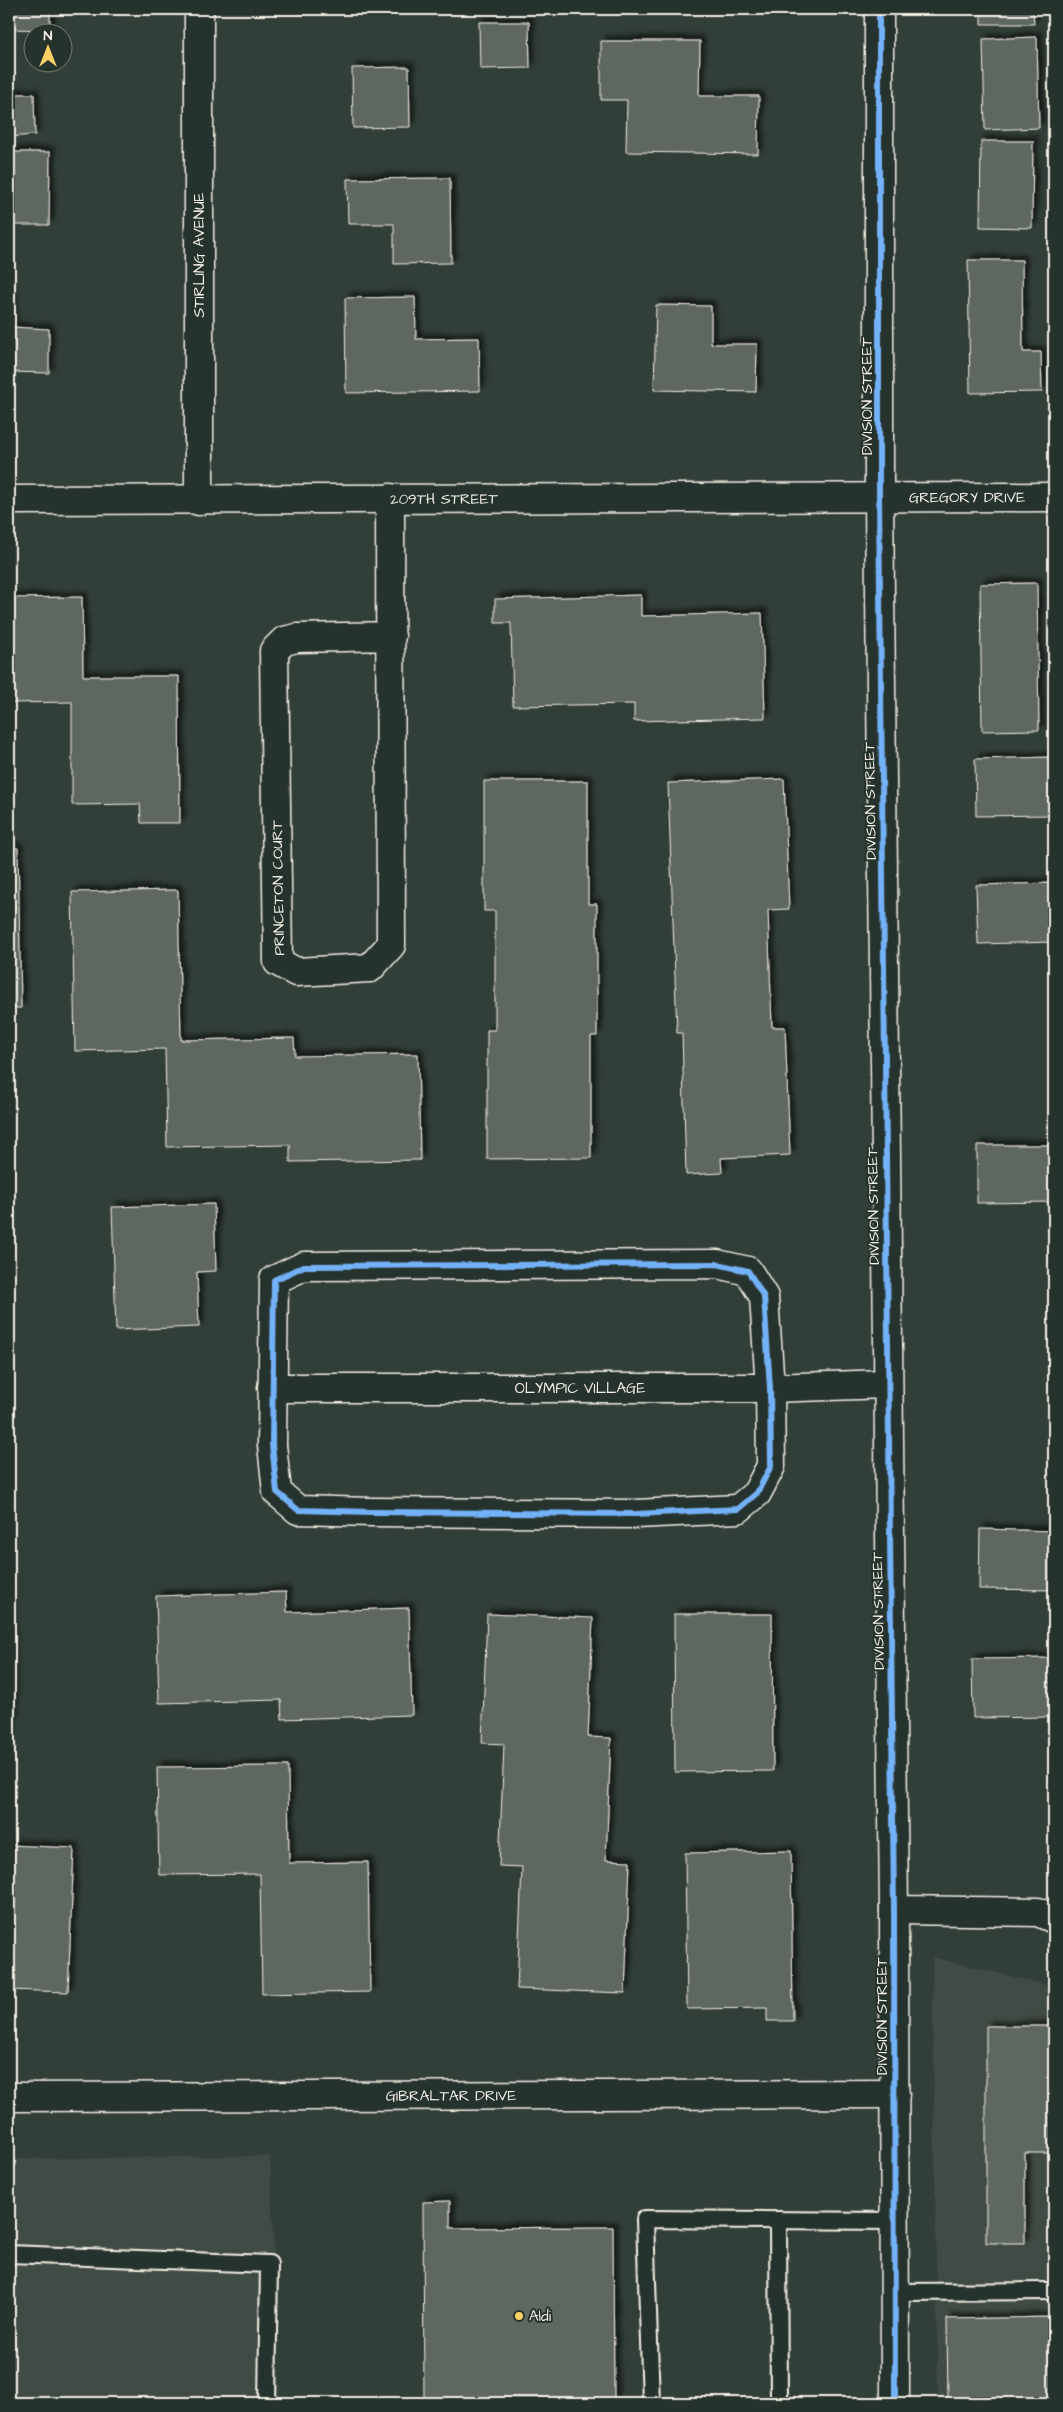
<svg xmlns="http://www.w3.org/2000/svg" width="1063" height="2412" font-family="'Architects Daughter',sans-serif">
  <style>
    .built { fill: #404b44 }
    .building { fill: #5f6861; stroke: #f4f1e8; filter: url(#shadow) }
    .lines { fill: none; stroke-linecap: round; stroke-linejoin: round }
    .lane-casing { stroke: #f4f1e8; stroke-width: 20 }
    .street-casing { stroke: #f4f1e8; stroke-width: 31 }
    .lane { stroke: #26332d; stroke-width: 16 }
    .street { stroke: #26332d; stroke-width: 28 }
    .cycleway-casing { stroke: #26332d; stroke-width: 9 }
    .cycleway { stroke: #73b2f8; stroke-width: 6 }
    .poi-dot { fill: #ffd166; stroke: #26332d; stroke-width: 2 }
    .labels { text-anchor: middle; stroke-width: 4; stroke-linejoin: round; paint-order: stroke }
    .street-label { font-size: 15px; fill: #f4f1e8; stroke: #26332d }
    .poi-label { font-size: 15px; fill: #f4f1e8; stroke: #26332d; text-anchor: start }
  </style>
  <defs>
    <filter id="shadow"><feDropShadow dx="4.5" dy="-4.5" stdDeviation="2.5" flood-color="#0009"/></filter>
  </defs>
  <rect width="100%" height="100%" fill="#323e38"/>
  <filter id="ink" filterUnits="userSpaceOnUse"><feTurbulence type="fractalNoise" baseFrequency=".02" numOctaves="2"/><feDisplacementMap in="SourceGraphic" scale="10" xChannelSelector="R" yChannelSelector="G"/><feConvolveMatrix kernelMatrix="1 2 1 2 8 2 1 2 1" color-interpolation-filters="sRGB"/></filter>
  <g filter="url(#ink)">
    <!-- built -->
    <g class="built">
      <path d="M 932,1957 L 1054,1987 L 1054,2403 L 938,2403 Z"/>
      <path d="M 270,2156 L 280,2403 L 9,2403 L 9,2159 Z"/>
    </g>
    <!-- building -->
    <g class="building">
      <path d="M 9,9 L 50,9 L 50,30 L 9,29 Z"/>
      <path d="M 981,9 L 1033,9 L 1034,24 L 981,24 Z"/>
      <path d="M 479,22 L 529,22 L 530,68 L 480,69 Z"/>
      <path d="M 1037,37 L 1039,128 L 985,130 L 983,39 Z"/>
      <path d="M 601,41 L 700,41 L 699,96 L 759,96 L 758,154 L 626,152 L 627,100 L 601,100 Z"/>
      <path d="M 409,67 L 410,127 L 353,128 L 352,68 Z"/>
      <path d="M 9,94 L 34,94 L 35,135 L 9,137 Z"/>
      <path d="M 981,141 L 1033,141 L 1032,228 L 980,227 Z"/>
      <path d="M 9,152 L 50,152 L 49,225 L 9,225 Z"/>
      <path d="M 450,178 L 451,263 L 394,264 L 394,224 L 348,224 L 347,179 Z"/>
      <path d="M 968,260 L 1022,260 L 1023,352 L 1041,352 L 1042,392 L 970,393 Z"/>
      <path d="M 415,297 L 416,339 L 479,338 L 480,391 L 346,393 L 345,298 Z"/>
      <path d="M 9,299 L 12,299 L 12,327 L 49,329 L 49,373 L 9,372 Z"/>
      <path d="M 656,305 L 711,306 L 711,344 L 757,344 L 756,392 L 654,390 Z"/>
      <path d="M 1037,583 L 1039,730 L 982,731 L 980,584 Z"/>
      <path d="M 641,595 L 641,616 L 762,613 L 765,718 L 634,721 L 634,704 L 513,706 L 511,623 L 495,623 L 495,599 Z"/>
      <path d="M 82,597 L 83,676 L 179,676 L 180,823 L 141,823 L 140,804 L 72,805 L 72,702 L 9,703 L 9,598 Z"/>
      <path d="M 1054,757 L 1054,815 L 976,816 L 975,759 Z"/>
      <path d="M 784,779 L 789,909 L 768,910 L 772,1027 L 785,1027 L 790,1155 L 721,1158 L 722,1173 L 686,1175 L 682,1033 L 677,1033 L 668,783 Z"/>
      <path d="M 484,781 L 588,781 L 588,904 L 597,904 L 597,1036 L 591,1036 L 591,1158 L 487,1159 L 487,1030 L 495,1030 L 495,911 L 484,911 Z"/>
      <path d="M 9,848 L 18,848 L 21,1008 L 9,1008 Z"/>
      <path d="M 1054,883 L 1054,942 L 978,944 L 976,885 Z"/>
      <path d="M 178,890 L 181,1040 L 294,1038 L 295,1056 L 418,1054 L 420,1160 L 290,1162 L 290,1145 L 167,1147 L 165,1049 L 75,1051 L 72,892 Z"/>
      <path d="M 977,1145 L 1054,1145 L 1054,1202 L 977,1203 Z"/>
      <path d="M 214,1204 L 216,1271 L 197,1272 L 199,1327 L 116,1330 L 112,1207 Z"/>
      <path d="M 980,1529 L 1054,1531 L 1054,1590 L 979,1589 Z"/>
      <path d="M 9,1583 L 13,1721 L 9,1721 Z"/>
      <path d="M 286,1592 L 287,1612 L 409,1608 L 412,1715 L 282,1719 L 281,1700 L 159,1703 L 156,1596 Z"/>
      <path d="M 487,1614 L 593,1618 L 588,1737 L 611,1738 L 606,1860 L 630,1861 L 625,1993 L 517,1989 L 522,1867 L 499,1866 L 504,1744 L 482,1743 Z"/>
      <path d="M 674,1614 L 772,1614 L 773,1771 L 675,1772 Z"/>
      <path d="M 1054,1658 L 1054,1717 L 973,1718 L 972,1659 Z"/>
      <path d="M 288,1766 L 289,1863 L 368,1862 L 370,1992 L 262,1994 L 260,1874 L 159,1875 L 157,1767 Z"/>
      <path d="M 9,1845 L 74,1848 L 68,1992 L 9,1990 Z"/>
      <path d="M 791,1851 L 793,2021 L 767,2021 L 767,2008 L 687,2009 L 685,1853 Z"/>
      <path d="M 986,2026 L 1054,2026 L 1054,2153 L 1025,2153 L 1025,2243 L 986,2243 Z"/>
      <path d="M 450,2201 L 450,2228 L 613,2227 L 614,2403 L 424,2403 L 423,2202 Z"/>
      <path d="M 1054,2317 L 1054,2403 L 948,2403 L 947,2319 Z"/>
    </g>
    <g class="lines">
      <defs>
        <g id="lane">
          <path d="M 778,2220 L 779,2403"/>
          <path d="M 9,2254 L 269,2264 L 267,2403"/>
          <path d="M 895,2292 L 1054,2291"/>
          <path d="M 651,2403 L 645,2219 L 895,2221"/>
        </g>
        <g id="street">
          <path d="M 199,9 L 199,501"/>
          <path d="M 879,9 L 879,498 L 894,1910 L 895,2403"/>
          <path d="M 390,498 L 391,945 L 370,968 L 296,972 L 278,962 L 274,651 L 284,641 L 297,638 L 391,636"/>
          <path id="s1" d="M 9,500 L 1054,497"/>
          <path d="M 717,1264 L 748,1271 L 764,1297 L 770,1388 L 771,1466 L 757,1493 L 738,1509 L 636,1514 L 371,1512 L 298,1510 L 277,1492 L 272,1445 L 274,1280 L 304,1266 Z"/>
          <path id="s2" d="M 272,1388 L 770,1388 L 887,1384"/>
          <path d="M 894,1910 L 1038,1912 L 1054,1919"/>
          <path id="s3" d="M 9,2097 L 895,2094"/>
        </g>
      </defs>
      <!-- lane casing -->
      <use href="#lane" class="lane-casing"/>
      <!-- street casing -->
      <use href="#street" class="street-casing"/>
      <!-- lane -->
      <use href="#lane" class="lane"/>
      <!-- street -->
      <use href="#street" class="street"/>
      <defs>
        <g id="cycleway">
          <path d="M 879,9 L 879,498 L 894,1910 L 895,2403"/>
          <path d="M 717,1264 L 748,1271 L 764,1297 L 770,1388 L 771,1466 L 757,1493 L 738,1509 L 636,1514 L 371,1512 L 298,1510 L 277,1492 L 272,1445 L 274,1280 L 304,1266 Z"/>
        </g>
      </defs>
      <!-- cycleway casing -->
      <use href="#cycleway" class="cycleway-casing"/>
      <!-- cycleway -->
      <use href="#cycleway" class="cycleway"/>
    </g>
  </g>
  <!-- markers -->
  <circle class="poi-dot" cx="519" cy="2316" r="5"/>
  <g class="labels">
    <!-- street labels -->
    <g class="street-label">
      <text transform="translate(199 255) rotate(-90)" y="5">STIRLING AVENUE</text>
      <text transform="translate(867 396) rotate(-90)" y="5">DIVISION STREET</text>
      <text dy="5" stroke="none"><textPath href="#s1" startOffset="958">GREGORY DRIVE</textPath></text>
      <text dy="5" stroke="none"><textPath href="#s1" startOffset="435">209TH STREET</textPath></text>
      <text transform="translate(870 801) rotate(-91)" y="5">DIVISION STREET</text>
      <text transform="translate(278 888) rotate(-91)" y="5">PRINCETON COURT</text>
      <text transform="translate(873 1206) rotate(-91)" y="5">DIVISION STREET</text>
      <text dy="5" stroke="none"><textPath href="#s2" startOffset="308">OLYMPIC VILLAGE</textPath></text>
      <text transform="translate(878 1611) rotate(-91)" y="5">DIVISION STREET</text>
      <text transform="translate(882 2016) rotate(-90)" y="5">DIVISION STREET</text>
      <text dy="5" stroke="none"><textPath href="#s3" startOffset="442">GIBRALTAR DRIVE</textPath></text>
    </g>
    <!-- poi labels -->
    <g class="poi-label">
      <text x="529" y="2321">Aldi</text>
    </g>
  </g>
  <!-- margin -->
  <rect width="1063" height="2412" fill="none" stroke="#26332d" stroke-width="30"/>
  <rect x="15" y="15" width="1033" height="2382" fill="none" stroke="#f4f1e8" stroke-width="2" filter="url(#ink)"/>
  <!-- north arrow -->
  <g transform="translate(48 48)"><circle r="24" fill="#26332d" stroke="#787f78"/>
  <path d="M0-4L9 19L0 12L-9 19Z" fill="#ffd166"/>
  <text y="-8" font-size="14" font-weight="bold" text-anchor="middle" fill="#f4f1e8">N</text>
  </g>
</svg>
